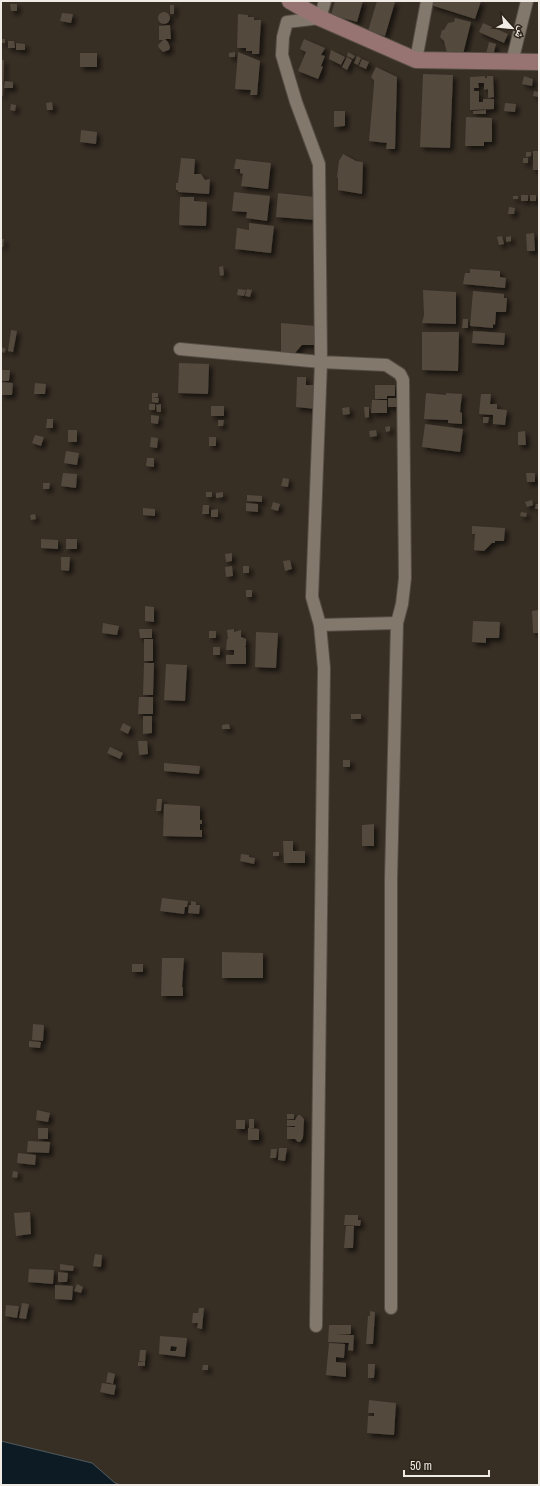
<svg xmlns="http://www.w3.org/2000/svg" width="540" height="1486" font-family="'Archivo Narrow','Noto Naskh Arabic',sans-serif">
  <style>
    .water { fill: #0d1c24; stroke: #515a5e }
    .building { fill: #53493e; fill-rule: evenodd; filter: url(#shadow) }
    .lines { fill: none; stroke-linecap: round; stroke-linejoin: round }
    .street-casing { stroke: #554d44; stroke-width: 14 }
    .secondary-casing { stroke: #554d44; stroke-width: 18 }
    .street { stroke: #82786c; stroke-width: 12 }
    .secondary { stroke: #977472; stroke-width: 16 }
  </style>
  <defs>
    <filter id="shadow"><feDropShadow dx="3.5" dy="3.5" stdDeviation="2" flood-color="#0009"/></filter>
  </defs>
  <rect width="100%" height="100%" fill="#372e24"/>
  <!-- water -->
  <path class="water" d="M 1,1441 L 92,1463 L 115,1483 L 121,1485 L 1,1485 Z"/>
  <!-- building -->
  <g class="building">
    <path d="M 335,1 L 363,1 L 357,22 L 331,15 Z"/>
    <path d="M 377,1 L 395,2 L 385,36 L 368,31 Z"/>
    <path d="M 433,1 L 481,1 L 475,19 L 431,5 Z"/>
    <path d="M 10,4 L 17,4 L 17,11 L 11,11 Z"/>
    <rect x="170" y="5" width="4" height="9"/>
    <circle cx="164" cy="18" r="6"/>
    <path d="M 62,13 L 73,14 L 71,23 L 60,21 Z"/>
    <path d="M 238,14 L 248,15 L 248,17 L 254,17 L 254,20 L 261,20 L 259,54 L 252,54 L 252,51 L 246,51 L 246,48 L 237,48 Z"/>
    <path d="M 455,18 L 471,22 L 463,54 L 447,53 L 444,41 L 440,37 L 442,30 L 444,30 L 448,23 L 454,22 Z"/>
    <path d="M 483,23 L 508,34 L 504,43 L 479,32 Z"/>
    <path d="M 170,25 L 171,39 L 165,39 L 168,42 L 170,47 L 169,50 L 163,52 L 159,48 L 158,45 L 163,40 L 159,40 L 159,26 Z"/>
    <rect x="1" y="39" width="4" height="4"/>
    <path d="M 304,39 L 325,48 L 321,55 L 325,56 L 321,66 L 323,67 L 318,79 L 298,71 L 306,52 L 300,49 Z"/>
    <path d="M 8,41 L 14,41 L 15,48 L 8,48 Z"/>
    <path d="M 489,42 L 496,44 L 493,56 L 486,54 Z"/>
    <path d="M 16,43 L 25,44 L 25,50 L 16,50 Z"/>
    <path d="M 331,50 L 345,57 L 341,65 L 329,59 Z"/>
    <path d="M 235,52 L 235,57 L 229,57 L 229,53 Z"/>
    <path d="M 238,52 L 260,61 L 257,95 L 250,95 L 251,90 L 235,89 Z"/>
    <path d="M 348,52 L 355,56 L 353,59 L 347,56 Z"/>
    <rect x="80" y="53" width="17" height="14"/>
    <path d="M 357,56 L 361,58 L 358,65 L 354,63 Z"/>
    <path d="M 347,57 L 352,60 L 347,70 L 342,67 Z"/>
    <path d="M 362,59 L 369,62 L 366,69 L 359,66 Z"/>
    <path d="M 1,60 L 4,60 L 3,96 L 1,96 Z"/>
    <path d="M 376,67 L 397,77 L 395,149 L 386,149 L 387,143 L 369,141 L 374,85 L 374,80 L 371,77 Z"/>
    <path d="M 423,74 L 453,75 L 450,148 L 420,147 Z"/>
    <path d="M 485,76 L 485,78 L 487,78 L 487,76 L 493,76 L 494,97 L 488,98 L 488,89 L 484,90 L 484,83 L 478,83 L 479,88 L 474,88 L 474,91 L 479,91 L 479,102 L 483,102 L 483,99 L 494,99 L 494,109 L 470,110 L 470,77 Z"/>
    <path d="M 524,76 L 533,79 L 532,86 L 522,84 Z"/>
    <path d="M 5,81 L 13,82 L 13,88 L 4,88 Z"/>
    <path d="M 534,91 L 539,92 L 539,97 L 533,96 Z"/>
    <path d="M 52,102 L 53,110 L 47,110 L 46,103 Z"/>
    <path d="M 505,103 L 516,104 L 515,112 L 504,111 Z"/>
    <path d="M 11,104 L 16,105 L 15,111 L 10,110 Z"/>
    <path d="M 486,110 L 486,114 L 473,114 L 473,111 Z"/>
    <path d="M 334,111 L 345,111 L 345,126 L 334,127 Z"/>
    <path d="M 466,117 L 492,118 L 492,142 L 484,142 L 484,146 L 465,146 Z"/>
    <path d="M 81,130 L 97,132 L 96,144 L 80,142 Z"/>
    <rect x="533" y="151" width="6" height="19"/>
    <path d="M 526,152 L 531,152 L 531,156 L 526,157 Z"/>
    <path d="M 343,154 L 356,161 L 363,162 L 362,194 L 338,190 L 338,178 L 337,177 L 339,161 Z"/>
    <path d="M 181,158 L 195,159 L 194,174 L 201,174 L 205,180 L 210,179 L 209,194 L 178,192 L 178,190 L 176,190 L 176,183 L 178,183 Z"/>
    <rect x="523" y="158" width="5" height="5"/>
    <path d="M 236,159 L 271,163 L 268,189 L 241,186 L 243,174 L 240,173 L 240,169 L 234,169 Z"/>
    <path d="M 234,192 L 270,196 L 267,221 L 246,218 L 247,212 L 232,211 Z"/>
    <path d="M 278,193 L 315,197 L 315,220 L 276,217 Z"/>
    <rect x="521" y="195" width="7" height="6"/>
    <rect x="530" y="195" width="6" height="6"/>
    <rect x="513" y="196" width="5" height="3"/>
    <path d="M 180,197 L 194,197 L 194,201 L 207,202 L 206,226 L 179,225 Z"/>
    <path d="M 509,207 L 515,208 L 514,214 L 508,214 Z"/>
    <path d="M 249,223 L 274,226 L 271,253 L 235,249 L 237,228 L 249,230 Z"/>
    <path d="M 534,233 L 535,251 L 527,251 L 526,234 Z"/>
    <path d="M 502,236 L 504,244 L 499,245 L 497,237 Z"/>
    <path d="M 511,236 L 511,241 L 506,242 L 506,237 Z"/>
    <path d="M 1,239 L 4,239 L 3,247 L 1,247 Z"/>
    <path d="M 223,266 L 224,275 L 220,276 L 219,267 Z"/>
    <path d="M 470,269 L 500,271 L 500,277 L 506,278 L 505,288 L 463,284 L 465,273 L 470,273 Z"/>
    <path d="M 238,289 L 246,290 L 244,296 L 237,295 Z"/>
    <path d="M 247,289 L 252,290 L 250,297 L 245,296 Z"/>
    <path d="M 423,290 L 456,292 L 456,324 L 422,323 L 424,315 Z"/>
    <path d="M 473,291 L 504,294 L 504,298 L 507,298 L 506,312 L 496,312 L 495,325 L 493,324 L 493,328 L 470,326 Z"/>
    <path d="M 463,319 L 468,319 L 468,328 L 462,328 Z"/>
    <path d="M 281,323 L 317,326 L 316,345 L 302,345 L 295,353 L 281,352 Z"/>
    <path d="M 11,330 L 17,331 L 13,352 L 8,351 Z"/>
    <path d="M 473,331 L 505,333 L 504,345 L 472,343 Z"/>
    <path d="M 422,332 L 459,332 L 458,371 L 422,370 Z"/>
    <path d="M 1,347 L 6,349 L 4,353 L 1,351 Z"/>
    <path d="M 179,363 L 209,364 L 208,394 L 178,393 Z"/>
    <path d="M 1,370 L 10,370 L 9,381 L 1,381 Z"/>
    <path d="M 297,377 L 306,377 L 306,385 L 317,385 L 316,409 L 296,407 Z"/>
    <path d="M 1,382 L 13,383 L 12,395 L 1,395 Z"/>
    <path d="M 35,383 L 46,384 L 45,394 L 34,394 Z"/>
    <path d="M 375,385 L 395,385 L 395,396 L 387,396 L 387,399 L 375,399 Z"/>
    <path d="M 152,393 L 158,393 L 158,397 L 152,398 Z"/>
    <path d="M 426,393 L 446,395 L 446,393 L 462,394 L 460,412 L 462,413 L 462,424 L 448,423 L 448,420 L 424,419 Z"/>
    <path d="M 481,394 L 491,394 L 490,404 L 497,404 L 497,409 L 507,410 L 505,425 L 493,424 L 493,415 L 479,414 Z"/>
    <path d="M 152,398 L 159,398 L 158,403 L 152,402 Z"/>
    <rect x="388" y="398" width="9" height="9"/>
    <path d="M 372,400 L 387,400 L 387,413 L 371,413 Z"/>
    <rect x="149" y="404" width="6" height="6"/>
    <path d="M 161,404 L 161,412 L 157,412 L 156,405 Z"/>
    <rect x="211" y="406" width="13" height="10"/>
    <path d="M 349,407 L 350,414 L 343,415 L 342,408 Z"/>
    <path d="M 364,407 L 369,407 L 369,417 L 365,418 Z"/>
    <path d="M 151,415 L 159,416 L 158,424 L 151,423 Z"/>
    <path d="M 483,417 L 489,417 L 488,423 L 483,423 Z"/>
    <path d="M 47,419 L 53,419 L 53,428 L 46,428 Z"/>
    <path d="M 218,420 L 224,420 L 223,426 L 218,426 Z"/>
    <path d="M 425,424 L 463,429 L 460,452 L 422,447 Z"/>
    <path d="M 390,426 L 390,431 L 386,432 L 385,427 Z"/>
    <rect x="68" y="430" width="9" height="12"/>
    <path d="M 376,430 L 377,436 L 370,437 L 369,431 Z"/>
    <path d="M 525,431 L 526,445 L 518,445 L 518,432 Z"/>
    <path d="M 35,435 L 44,437 L 41,446 L 32,443 Z"/>
    <path d="M 151,437 L 158,438 L 157,448 L 150,447 Z"/>
    <rect x="209" y="437" width="7" height="9"/>
    <path d="M 66,451 L 79,453 L 77,465 L 64,463 Z"/>
    <path d="M 147,458 L 154,458 L 154,467 L 146,466 Z"/>
    <path d="M 63,473 L 77,474 L 76,488 L 61,486 Z"/>
    <path d="M 526,473 L 535,473 L 535,482 L 527,482 Z"/>
    <path d="M 283,478 L 289,479 L 288,487 L 281,486 Z"/>
    <path d="M 43,483 L 50,483 L 49,489 L 43,489 Z"/>
    <rect x="206" y="492" width="6" height="5"/>
    <path d="M 223,492 L 223,497 L 216,498 L 216,493 Z"/>
    <path d="M 247,495 L 262,496 L 262,502 L 247,501 Z"/>
    <path d="M 532,500 L 533,505 L 527,507 L 525,502 Z"/>
    <path d="M 273,502 L 280,504 L 278,511 L 271,509 Z"/>
    <path d="M 246,503 L 258,504 L 258,512 L 246,511 Z"/>
    <path d="M 536,504 L 539,504 L 539,509 L 535,509 Z"/>
    <path d="M 203,505 L 209,505 L 209,514 L 202,514 Z"/>
    <path d="M 143,508 L 155,509 L 155,516 L 143,515 Z"/>
    <path d="M 218,509 L 218,517 L 211,517 L 211,510 Z"/>
    <path d="M 521,512 L 527,513 L 526,517 L 520,516 Z"/>
    <path d="M 35,514 L 36,519 L 31,520 L 30,515 Z"/>
    <path d="M 472,526 L 505,528 L 504,541 L 495,541 L 495,543 L 492,543 L 484,551 L 474,550 L 475,534 L 472,534 Z"/>
    <path d="M 41,539 L 58,540 L 58,549 L 41,548 Z"/>
    <rect x="66" y="539" width="11" height="10"/>
    <path d="M 232,553 L 232,561 L 226,562 L 225,554 Z"/>
    <path d="M 61,557 L 70,557 L 69,571 L 61,570 Z"/>
    <path d="M 290,560 L 292,569 L 285,571 L 283,561 Z"/>
    <path d="M 232,566 L 233,576 L 226,577 L 225,567 Z"/>
    <rect x="243" y="566" width="6" height="7"/>
    <rect x="246" y="590" width="6" height="7"/>
    <path d="M 145,606 L 154,607 L 154,622 L 145,621 Z"/>
    <path d="M 539,610 L 539,633 L 533,633 L 532,611 Z"/>
    <path d="M 473,621 L 500,622 L 499,638 L 486,638 L 486,643 L 472,642 Z"/>
    <path d="M 103,623 L 119,626 L 117,635 L 102,633 Z"/>
    <path d="M 139,629 L 152,629 L 152,638 L 140,638 Z"/>
    <path d="M 234,629 L 234,632 L 241,630 L 241,637 L 246,639 L 246,645 L 245,647 L 246,647 L 246,664 L 226,664 L 226,655 L 234,655 L 234,650 L 226,650 L 227,639 L 228,639 L 227,630 Z"/>
    <rect x="209" y="631" width="7" height="7"/>
    <path d="M 256,632 L 278,633 L 276,668 L 255,667 Z"/>
    <rect x="144" y="639" width="9" height="22"/>
    <rect x="213" y="647" width="7" height="8"/>
    <path d="M 144,663 L 154,663 L 153,695 L 143,695 Z"/>
    <path d="M 166,664 L 187,665 L 185,701 L 164,700 Z"/>
    <path d="M 139,697 L 153,697 L 153,714 L 138,714 Z"/>
    <rect x="351" y="714" width="10" height="5"/>
    <path d="M 143,716 L 152,716 L 152,733 L 143,734 Z"/>
    <path d="M 123,723 L 131,727 L 128,734 L 120,730 Z"/>
    <path d="M 229,724 L 230,729 L 222,729 L 222,725 Z"/>
    <path d="M 138,741 L 147,741 L 148,754 L 139,755 Z"/>
    <path d="M 110,747 L 123,753 L 120,759 L 107,753 Z"/>
    <rect x="343" y="760" width="7" height="7"/>
    <path d="M 164,763 L 200,766 L 199,774 L 164,771 Z"/>
    <path d="M 157,799 L 162,799 L 161,811 L 156,811 Z"/>
    <path d="M 164,804 L 200,806 L 200,820 L 202,820 L 202,824 L 200,824 L 200,830 L 202,830 L 202,837 L 163,836 Z"/>
    <path d="M 374,824 L 374,846 L 362,846 L 362,825 Z"/>
    <path d="M 283,841 L 293,841 L 293,851 L 305,851 L 305,863 L 284,863 Z"/>
    <rect x="273" y="852" width="6" height="4"/>
    <path d="M 241,854 L 249,855 L 249,857 L 255,858 L 254,864 L 240,861 Z"/>
    <path d="M 162,898 L 188,901 L 187,907 L 185,907 L 184,914 L 160,911 Z"/>
    <path d="M 191,901 L 196,902 L 196,905 L 200,905 L 199,914 L 188,913 L 189,905 L 191,905 Z"/>
    <path d="M 222,952 L 263,953 L 263,978 L 222,978 Z"/>
    <path d="M 162,958 L 184,958 L 182,987 L 183,987 L 183,996 L 161,996 Z"/>
    <rect x="132" y="964" width="11" height="8"/>
    <path d="M 33,1024 L 44,1025 L 43,1041 L 32,1040 Z"/>
    <path d="M 29,1041 L 41,1042 L 40,1048 L 29,1047 Z"/>
    <path d="M 37,1110 L 50,1113 L 48,1122 L 36,1120 Z"/>
    <rect x="287" y="1114" width="7" height="5"/>
    <path d="M 298,1115 L 300,1115 L 304,1119 L 303,1138 L 300,1142 L 298,1142 L 295,1139 L 287,1139 L 287,1127 L 295,1127 L 295,1126 L 287,1126 L 287,1120 L 295,1120 Z"/>
    <rect x="249" y="1119" width="5" height="9"/>
    <rect x="236" y="1120" width="9" height="9"/>
    <rect x="38" y="1128" width="10" height="11"/>
    <path d="M 248,1128 L 259,1129 L 259,1140 L 248,1140 Z"/>
    <path d="M 28,1141 L 50,1142 L 49,1153 L 27,1152 Z"/>
    <path d="M 279,1148 L 287,1148 L 285,1161 L 278,1160 Z"/>
    <path d="M 271,1149 L 277,1149 L 276,1158 L 270,1158 Z"/>
    <path d="M 18,1153 L 36,1155 L 35,1165 L 17,1163 Z"/>
    <path d="M 13,1171 L 18,1172 L 17,1178 L 12,1177 Z"/>
    <path d="M 30,1212 L 31,1234 L 16,1236 L 14,1213 Z"/>
    <path d="M 345,1215 L 358,1215 L 358,1220 L 361,1220 L 360,1226 L 344,1225 Z"/>
    <path d="M 346,1226 L 354,1226 L 353,1248 L 344,1248 Z"/>
    <path d="M 95,1254 L 102,1255 L 101,1267 L 93,1266 Z"/>
    <path d="M 60,1264 L 74,1266 L 73,1271 L 60,1270 Z"/>
    <path d="M 29,1269 L 54,1270 L 53,1284 L 28,1282 Z"/>
    <path d="M 58,1272 L 68,1273 L 67,1282 L 58,1282 Z"/>
    <path d="M 77,1284 L 83,1287 L 81,1293 L 74,1291 Z"/>
    <path d="M 55,1285 L 73,1286 L 72,1300 L 55,1299 Z"/>
    <path d="M 22,1303 L 29,1304 L 26,1319 L 19,1318 Z"/>
    <path d="M 6,1305 L 19,1306 L 17,1318 L 5,1316 Z"/>
    <path d="M 199,1308 L 204,1308 L 202,1329 L 197,1328 L 198,1323 L 192,1323 L 193,1313 L 198,1313 Z"/>
    <path d="M 370,1311 L 375,1312 L 373,1344 L 366,1344 L 368,1316 L 370,1316 Z"/>
    <path d="M 329,1325 L 351,1325 L 351,1334 L 336,1335 L 354,1335 L 353,1351 L 348,1350 L 349,1343 L 328,1342 Z"/>
    <path d="M 160,1336 L 187,1338 L 185,1357 L 159,1354 ZM 171,1346 L 177,1347 L 176,1351 L 170,1351 Z"/>
    <path d="M 329,1343 L 345,1344 L 344,1358 L 336,1357 L 336,1362 L 346,1363 L 346,1377 L 326,1375 Z"/>
    <path d="M 140,1350 L 146,1350 L 145,1362 L 139,1361 Z"/>
    <rect x="138" y="1362" width="7" height="4"/>
    <path d="M 368,1364 L 375,1364 L 374,1378 L 368,1378 Z"/>
    <path d="M 203,1365 L 208,1365 L 208,1370 L 202,1370 Z"/>
    <path d="M 108,1372 L 115,1374 L 113,1384 L 106,1382 Z"/>
    <path d="M 102,1383 L 116,1385 L 114,1395 L 100,1392 Z"/>
    <path d="M 369,1400 L 396,1403 L 394,1435 L 367,1433 L 368,1416 L 374,1416 L 374,1413 L 368,1413 Z"/>
  </g>
  <g class="lines">
    <defs>
      <g id="street">
        <path d="M 325,1 L 320,18 L 287,22 L 283,37 L 282,55 L 296,102 L 319,164 L 321,362 L 386,365 L 400,374 L 403,380 L 405,578 L 402,604 L 397,623 L 391,879 L 391,1308"/>
        <path d="M 416,60 L 427,1"/>
        <path d="M 512,62 L 527,1"/>
        <path d="M 180,349 L 321,362 L 312,597 L 320,625 L 324,668 L 316,1326"/>
        <path d="M 320,625 L 397,623"/>
      </g>
      <path id="secondary" d="M 290,1 L 320,18 L 416,60 L 539,62"/>
    </defs>
    <!-- street casing -->
    <use href="#street" class="street-casing"/>
    <!-- secondary casing -->
    <use href="#secondary" class="secondary-casing"/>
    <!-- street -->
    <use href="#street" class="street"/>
    <!-- secondary -->
    <use href="#secondary" class="secondary"/>
  </g>
  <!-- border -->
  <rect width="540" height="1486" fill="none" stroke="#f0ebe4" stroke-width="4"/>
  <!-- north arrow -->
  <g transform="translate(512 28) rotate(117)" stroke="#2d241a" stroke-width="3" paint-order="stroke">
  <path d="M0-3L7 15L0 10L-7 15Z" fill="#f0ebe4"/>
  <text y="-6" font-size="11" font-weight="bold" text-anchor="middle" fill="#f0ebe4">ش</text>
  </g>
  <!-- scale -->
  <path d="M404 1470v6h85v-6" fill="none" stroke="#f0ebe4" stroke-width="2"/>
  <text x="410" y="1470" font-size="12" fill="#f0ebe4" stroke="#2d241a" stroke-width="3" paint-order="stroke">50 m</text>
</svg>
